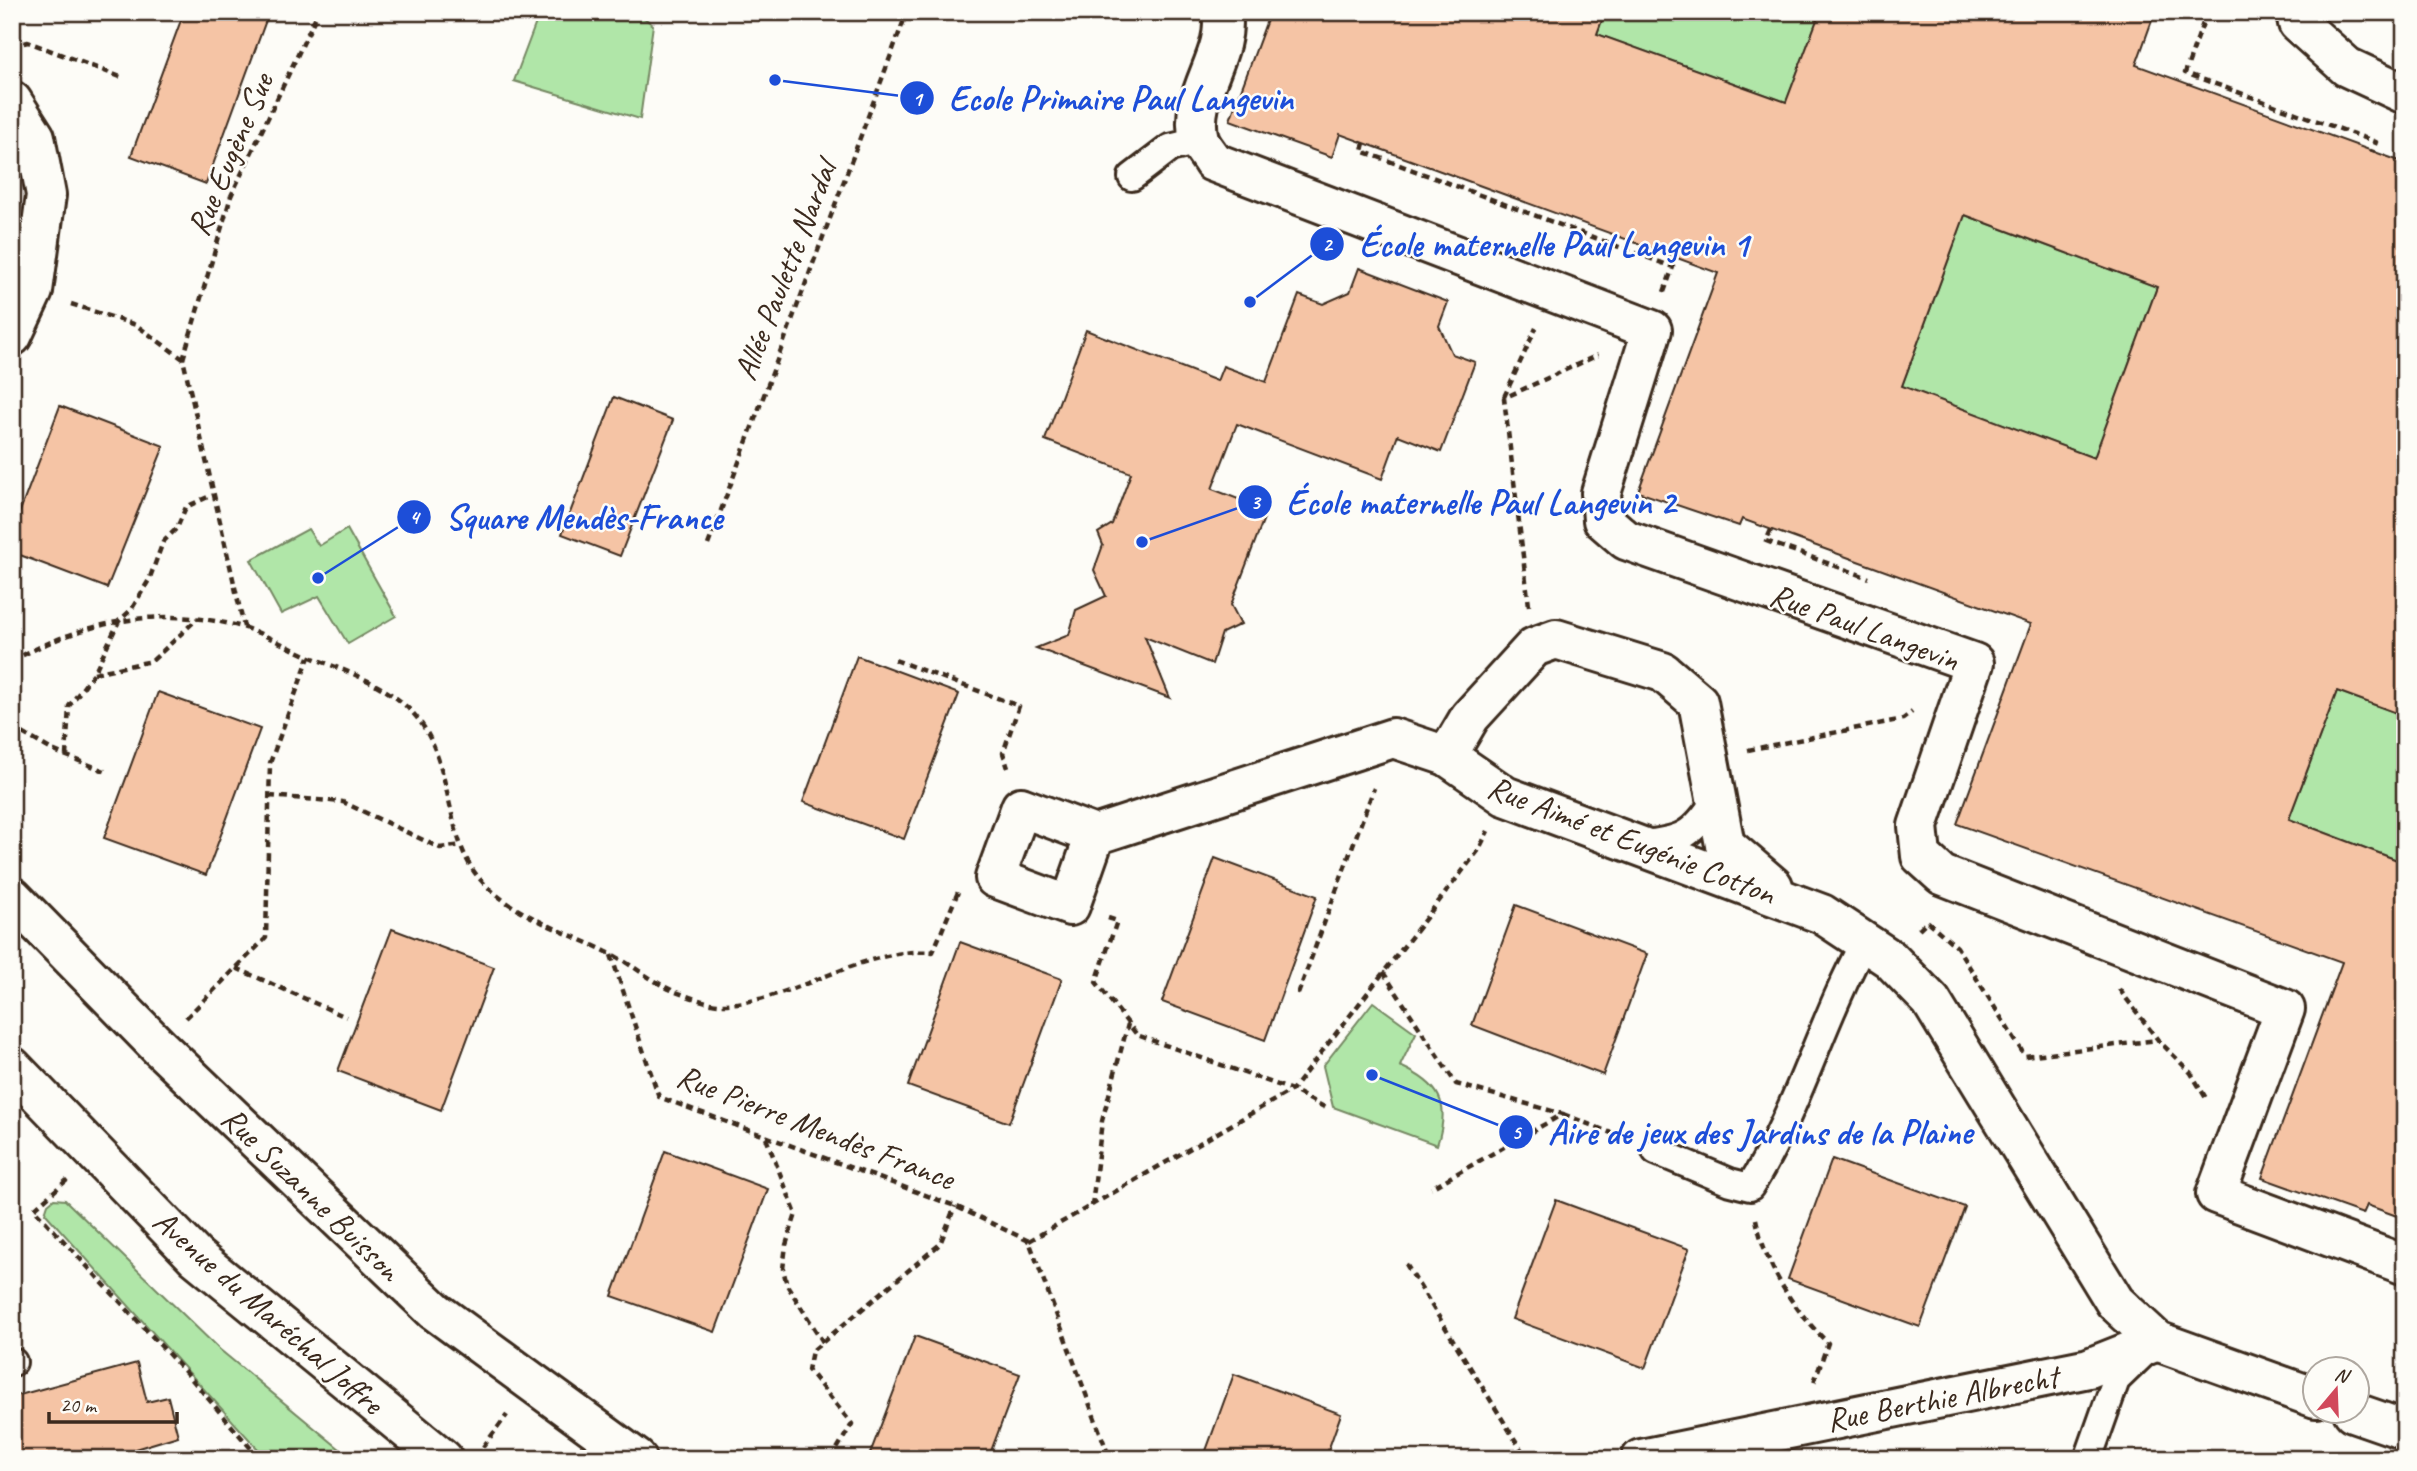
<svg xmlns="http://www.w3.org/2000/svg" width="2417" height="1471" font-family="Caveat,sans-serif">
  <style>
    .green { fill: #b0e6a8; stroke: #768863; stroke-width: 2 }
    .building { fill: #f5c4a5; stroke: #3b2a1e; stroke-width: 2; fill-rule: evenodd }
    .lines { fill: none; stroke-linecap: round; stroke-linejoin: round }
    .service-casing { stroke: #3b2a1e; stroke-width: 32 }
    .minor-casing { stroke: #3b2a1e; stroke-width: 44 }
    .secondary-casing { stroke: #3b2a1e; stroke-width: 44 }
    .path { stroke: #3b2a1e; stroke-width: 4.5; stroke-dasharray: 7 5; stroke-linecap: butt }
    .service { stroke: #fdfcf7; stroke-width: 26 }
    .minor { stroke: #fdfcf7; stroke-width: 38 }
    .secondary { stroke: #fdfcf7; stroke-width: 38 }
    .labels { text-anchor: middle; stroke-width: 5; stroke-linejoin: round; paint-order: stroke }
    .street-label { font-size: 33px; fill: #3b2a1e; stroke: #fdfcf7 }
    .leader { fill: none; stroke: #1d4ed8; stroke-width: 2.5 }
    .callout-dot { fill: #1d4ed8; stroke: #fdfcf7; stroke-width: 2.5 }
    .mark-label { font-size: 21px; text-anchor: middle; font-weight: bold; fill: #fff }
    .callout-label { font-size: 35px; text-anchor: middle; font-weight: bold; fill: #1d4ed8; stroke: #fdfcf7; stroke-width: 5; stroke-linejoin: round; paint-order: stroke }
  </style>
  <rect width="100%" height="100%" fill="#fdfcf7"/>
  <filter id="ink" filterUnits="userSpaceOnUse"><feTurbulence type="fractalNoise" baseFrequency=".0143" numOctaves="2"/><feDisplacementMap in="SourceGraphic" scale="14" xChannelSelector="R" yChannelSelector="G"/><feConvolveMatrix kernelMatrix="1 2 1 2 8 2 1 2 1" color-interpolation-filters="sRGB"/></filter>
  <g filter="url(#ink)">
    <!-- green -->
    <g class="green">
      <path d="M 540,12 L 637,12 L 653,25 L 640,119 L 514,81 Z"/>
      <path d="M 1605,12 L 1820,12 L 1786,102 L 1597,34 Z"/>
      <path d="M 1965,215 L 2157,287 L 2094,458 L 1902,386 Z"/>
      <path d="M 308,529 L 319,546 L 347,529 L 396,616 L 348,644 L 319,596 L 281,614 L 251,560 Z"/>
      <path d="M 2337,691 L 2405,716 L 2405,863 L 2289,819 Z"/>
      <path d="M 1373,1002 L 1416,1033 L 1400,1066 C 1440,1084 1451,1103 1437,1145 L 1333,1107 L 1323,1066 Z"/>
      <path d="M 54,1199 L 65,1200 L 219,1349 L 352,1459 L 267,1459 L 45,1213 L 48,1204 Z"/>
    </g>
    <!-- building -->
    <g class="building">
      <path d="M 184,12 L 269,12 L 206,184 L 131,156 Z"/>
      <path d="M 1270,12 L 1605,12 L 1597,34 L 1786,102 L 1820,12 L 2155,12 L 2136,65 L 2405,163 L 2405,716 L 2337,691 L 2289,819 L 2405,863 L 2405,1219 L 2367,1205 L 2363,1214 L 2262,1178 L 2342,962 L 1957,824 L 2031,624 L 1742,519 L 1739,526 L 1638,492 L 1718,273 L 1340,134 L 1332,157 L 1230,120 ZM 1965,215 L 2157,287 L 2094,458 L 1902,386 Z"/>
      <path d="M 1359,268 L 1448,302 L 1439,326 L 1452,354 L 1475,362 L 1441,452 L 1398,435 L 1382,479 L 1237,424 L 1212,489 L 1267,510 L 1231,605 L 1241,624 L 1222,633 L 1212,664 L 1145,637 L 1170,698 L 1036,648 L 1069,635 L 1076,610 L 1106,596 L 1094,570 L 1103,545 L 1098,533 L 1112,524 L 1131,473 L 1045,440 L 1086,330 L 1217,381 L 1223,366 L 1266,382 L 1299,295 L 1323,304 L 1350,292 Z"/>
      <path d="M 614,397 L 673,420 L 620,556 L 562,534 Z"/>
      <path d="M 60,406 L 164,446 L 107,588 L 12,552 L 12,532 Z"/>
      <path d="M 857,656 L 959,694 L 904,839 L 803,802 Z"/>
      <path d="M 158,692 L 260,729 L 206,875 L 104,838 Z"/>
      <path d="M 1215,858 L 1317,896 L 1265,1040 L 1162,1002 Z"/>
      <path d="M 1516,905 L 1647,954 L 1603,1075 L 1472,1025 Z"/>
      <path d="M 392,929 L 494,967 L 441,1110 L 338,1071 Z"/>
      <path d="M 960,942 L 1062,979 L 1009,1123 L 908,1086 Z"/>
      <path d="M 665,1151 L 768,1189 L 715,1332 L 612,1296 Z"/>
      <path d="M 1832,1159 L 1965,1207 L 1920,1327 L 1788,1279 Z"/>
      <path d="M 1556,1200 L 1689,1249 L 1645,1368 L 1512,1319 Z"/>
      <path d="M 915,1336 L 1020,1374 L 988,1459 L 868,1459 Z"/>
      <path d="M 137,1363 L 147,1402 L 168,1397 L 178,1436 L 135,1449 L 137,1459 L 12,1459 L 12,1397 Z"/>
      <path d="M 1234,1374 L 1341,1414 L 1325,1459 L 1203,1459 Z"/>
    </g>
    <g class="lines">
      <defs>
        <g id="service">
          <path d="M 1132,177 L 1170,148 L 1199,141"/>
          <path d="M 1642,844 C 1681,841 1693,835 1715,801"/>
          <path d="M 1656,1151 L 1730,1182 L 1750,1187 C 1798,1110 1821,1021 1865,941"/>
          <path d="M 12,1362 L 13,1362"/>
          <path d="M 2088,1459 L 2116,1380 L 2145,1352"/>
        </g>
        <g id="minor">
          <path d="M 1222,12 C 1230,56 1187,95 1199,139 C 1201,147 1209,155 1213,162 L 1652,330 L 1601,493 L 1603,520 L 1626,540 L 1974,663 L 1918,826 L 1921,856 L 1942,875 L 2285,1009 L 2216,1194 L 2405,1265"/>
          <path d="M 2296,12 L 2298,23 L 2347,67 L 2405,94"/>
          <path d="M 12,101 L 35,137 L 46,195 L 33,291 L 12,336"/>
          <path d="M 1447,756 L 1470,717 L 1534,647 L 1556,639 L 1663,672 L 1698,702 L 1725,845 L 1773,886"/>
          <path d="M 1095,835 L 1070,906 L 995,878 L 1021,807 L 1095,835 L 1393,738 L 1447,756 L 1505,796 L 1822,914 L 1890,959 L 1931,1001 L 2115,1302 L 2157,1341 L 2316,1398"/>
          <path d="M 12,897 L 159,1047 L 435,1311 L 637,1459"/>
          <path d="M 2353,1412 L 2405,1430"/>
          <path d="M 1641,1459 L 2089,1368 L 2157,1341"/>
        </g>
        <path id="secondary" d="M 12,1067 L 196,1257 L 443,1459"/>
      </defs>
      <!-- service casing -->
      <use href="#service" class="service-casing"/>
      <!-- minor casing -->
      <use href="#minor" class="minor-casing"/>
      <!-- secondary casing -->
      <use href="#secondary" class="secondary-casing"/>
      <!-- path -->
      <g class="path">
        <path d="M 2207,12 L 2185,73 L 2376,142 L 2372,152"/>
        <path d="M 12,46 L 28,42 L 123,78"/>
        <path d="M 1364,143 L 1362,151 L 1673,267 L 1664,292"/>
        <path d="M 71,304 L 136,325 L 183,359 L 244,627"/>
        <path d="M 183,359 L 231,196 L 318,12"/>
        <path d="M 1504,397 L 1536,328"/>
        <path d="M 1771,530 L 1766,541 L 1869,578"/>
        <path d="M 708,545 L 907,12"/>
        <path d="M 1529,606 L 1504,398 L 1598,355"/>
        <path d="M 895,660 L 1019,706 L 1003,753 L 1008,768"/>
        <path d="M 12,661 C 84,621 162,605 242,627 C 266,634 290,649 313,658 C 353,674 395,687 421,723 C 453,768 445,838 479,878 C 512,916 566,931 609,953 C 632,964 652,982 676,992 C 689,997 711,1005 724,1004 C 794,1002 860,947 933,952 L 958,892"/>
        <path d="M 94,673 L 152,661 L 197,619"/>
        <path d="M 12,727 L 52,750 L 107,772"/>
        <path d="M 1748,750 L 1903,719 L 1912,712"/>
        <path d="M 66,756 L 69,706 L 94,673 L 119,621 L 131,610 L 149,580 L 163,542 L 177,528 L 186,507 L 212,495"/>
        <path d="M 269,796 L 343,802 L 440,848 L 462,845"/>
        <path d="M 1108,918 L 1117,921 L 1096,982 L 1137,1035 L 1292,1090 L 1326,1108"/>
        <path d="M 1919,929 L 1927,921 L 1957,947 L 2025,1056 L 2158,1040"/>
        <path d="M 611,955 L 659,1097 L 955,1206 L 1029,1241 L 1110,1459"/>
        <path d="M 236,968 L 346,1017"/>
        <path d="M 1383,972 L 1456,1084 L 1563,1114 L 1431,1188"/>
        <path d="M 2119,989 L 2158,1040 L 2191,1073 L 2207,1100"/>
        <path d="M 1298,994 L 1374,788"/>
        <path d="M 186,1018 L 266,938 L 270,763 L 309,657"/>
        <path d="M 2402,1110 L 2405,1112"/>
        <path d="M 1563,1114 L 1624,1138"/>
        <path d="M 766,1138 L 796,1214 L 786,1245 L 783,1269 L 787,1285 L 823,1342"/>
        <path d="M 67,1180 L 34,1209 L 188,1375 L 260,1459"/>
        <path d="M 1092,1206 L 1102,1121 L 1128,1024"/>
        <path d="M 1756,1219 C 1766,1267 1792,1308 1828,1343 L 1814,1382"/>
        <path d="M 1029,1241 L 1292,1090 L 1478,851 L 1488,831"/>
        <path d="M 1406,1264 L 1527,1459"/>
        <path d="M 483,1447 L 507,1415"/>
        <path d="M 831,1459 L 852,1424 L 808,1370 L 812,1351 L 940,1244 L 955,1206"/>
      </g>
      <!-- service -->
      <use href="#service" class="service"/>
      <!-- minor -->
      <use href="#minor" class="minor"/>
      <!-- secondary -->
      <use href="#secondary" class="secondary"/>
    </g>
  </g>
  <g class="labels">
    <!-- street labels -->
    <g class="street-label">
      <text transform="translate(229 154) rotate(-67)" y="12">Rue Eugène Sue</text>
      <text transform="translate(784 270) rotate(-69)" y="12">Allée Paulette Nardal</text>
      <text transform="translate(1865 626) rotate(20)" y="12">Rue Paul Langevin</text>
      <text transform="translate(1632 839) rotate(21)" y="12">Rue Aimé et Eugénie Cotton</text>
      <text transform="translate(816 1126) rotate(21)" y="12">Rue Pierre Mendès France</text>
      <text transform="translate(312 1193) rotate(44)" y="12">Rue Suzanne Buisson</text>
      <text transform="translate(269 1311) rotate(41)" y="12">Avenue du Maréchal Joffre</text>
      <text transform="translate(1942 1397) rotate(-11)" y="12">Rue Berthie Albrecht</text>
    </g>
  </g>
  <!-- callouts -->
  <path class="leader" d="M775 80L917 98M1250 302L1327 244M1142 542L1255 502M318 578L414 517M1372 1075L1516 1132"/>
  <g class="callout-dot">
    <circle cx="775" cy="80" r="7"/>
    <circle cx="1250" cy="302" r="7"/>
    <circle cx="1142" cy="542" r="7"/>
    <circle cx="318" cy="578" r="7"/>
    <circle cx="1372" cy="1075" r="7"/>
    <circle cx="917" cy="98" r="18"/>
    <circle cx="1327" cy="244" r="18"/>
    <circle cx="1255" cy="502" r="18"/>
    <circle cx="414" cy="517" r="18"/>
    <circle cx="1516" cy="1132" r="18"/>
  </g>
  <g class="mark-label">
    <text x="917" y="106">1</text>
    <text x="1327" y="251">2</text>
    <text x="1255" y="509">3</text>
    <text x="414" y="524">4</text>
    <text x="1516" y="1139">5</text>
  </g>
  <g class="callout-label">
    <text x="1121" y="110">Ecole Primaire Paul Langevin</text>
    <text x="1554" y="256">École maternelle Paul Langevin 1</text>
    <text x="1481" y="514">École maternelle Paul Langevin 2</text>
    <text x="584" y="529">Square Mendès-France</text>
    <text x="1760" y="1144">Aire de jeux des Jardins de la Plaine</text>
  </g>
  <!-- margin -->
  <rect width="2417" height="1471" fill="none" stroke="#fdfcf7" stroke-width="42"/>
  <rect x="21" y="21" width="2375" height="1429" fill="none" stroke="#3b2a1e" stroke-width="2.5" filter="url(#ink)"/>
  <!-- north arrow -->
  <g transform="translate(2336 1390) rotate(19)"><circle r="33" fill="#fdfcf7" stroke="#afa8a0" stroke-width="2"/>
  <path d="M0-5L12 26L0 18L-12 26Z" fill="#d1495b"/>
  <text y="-10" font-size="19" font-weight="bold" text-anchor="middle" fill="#3b2a1e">N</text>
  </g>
  <!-- scale -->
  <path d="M49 1412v10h128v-10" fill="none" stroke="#3b2a1e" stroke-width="3.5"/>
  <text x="60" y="1412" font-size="21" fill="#3b2a1e" stroke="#fdfcf7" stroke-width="5" paint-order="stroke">20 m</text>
</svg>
